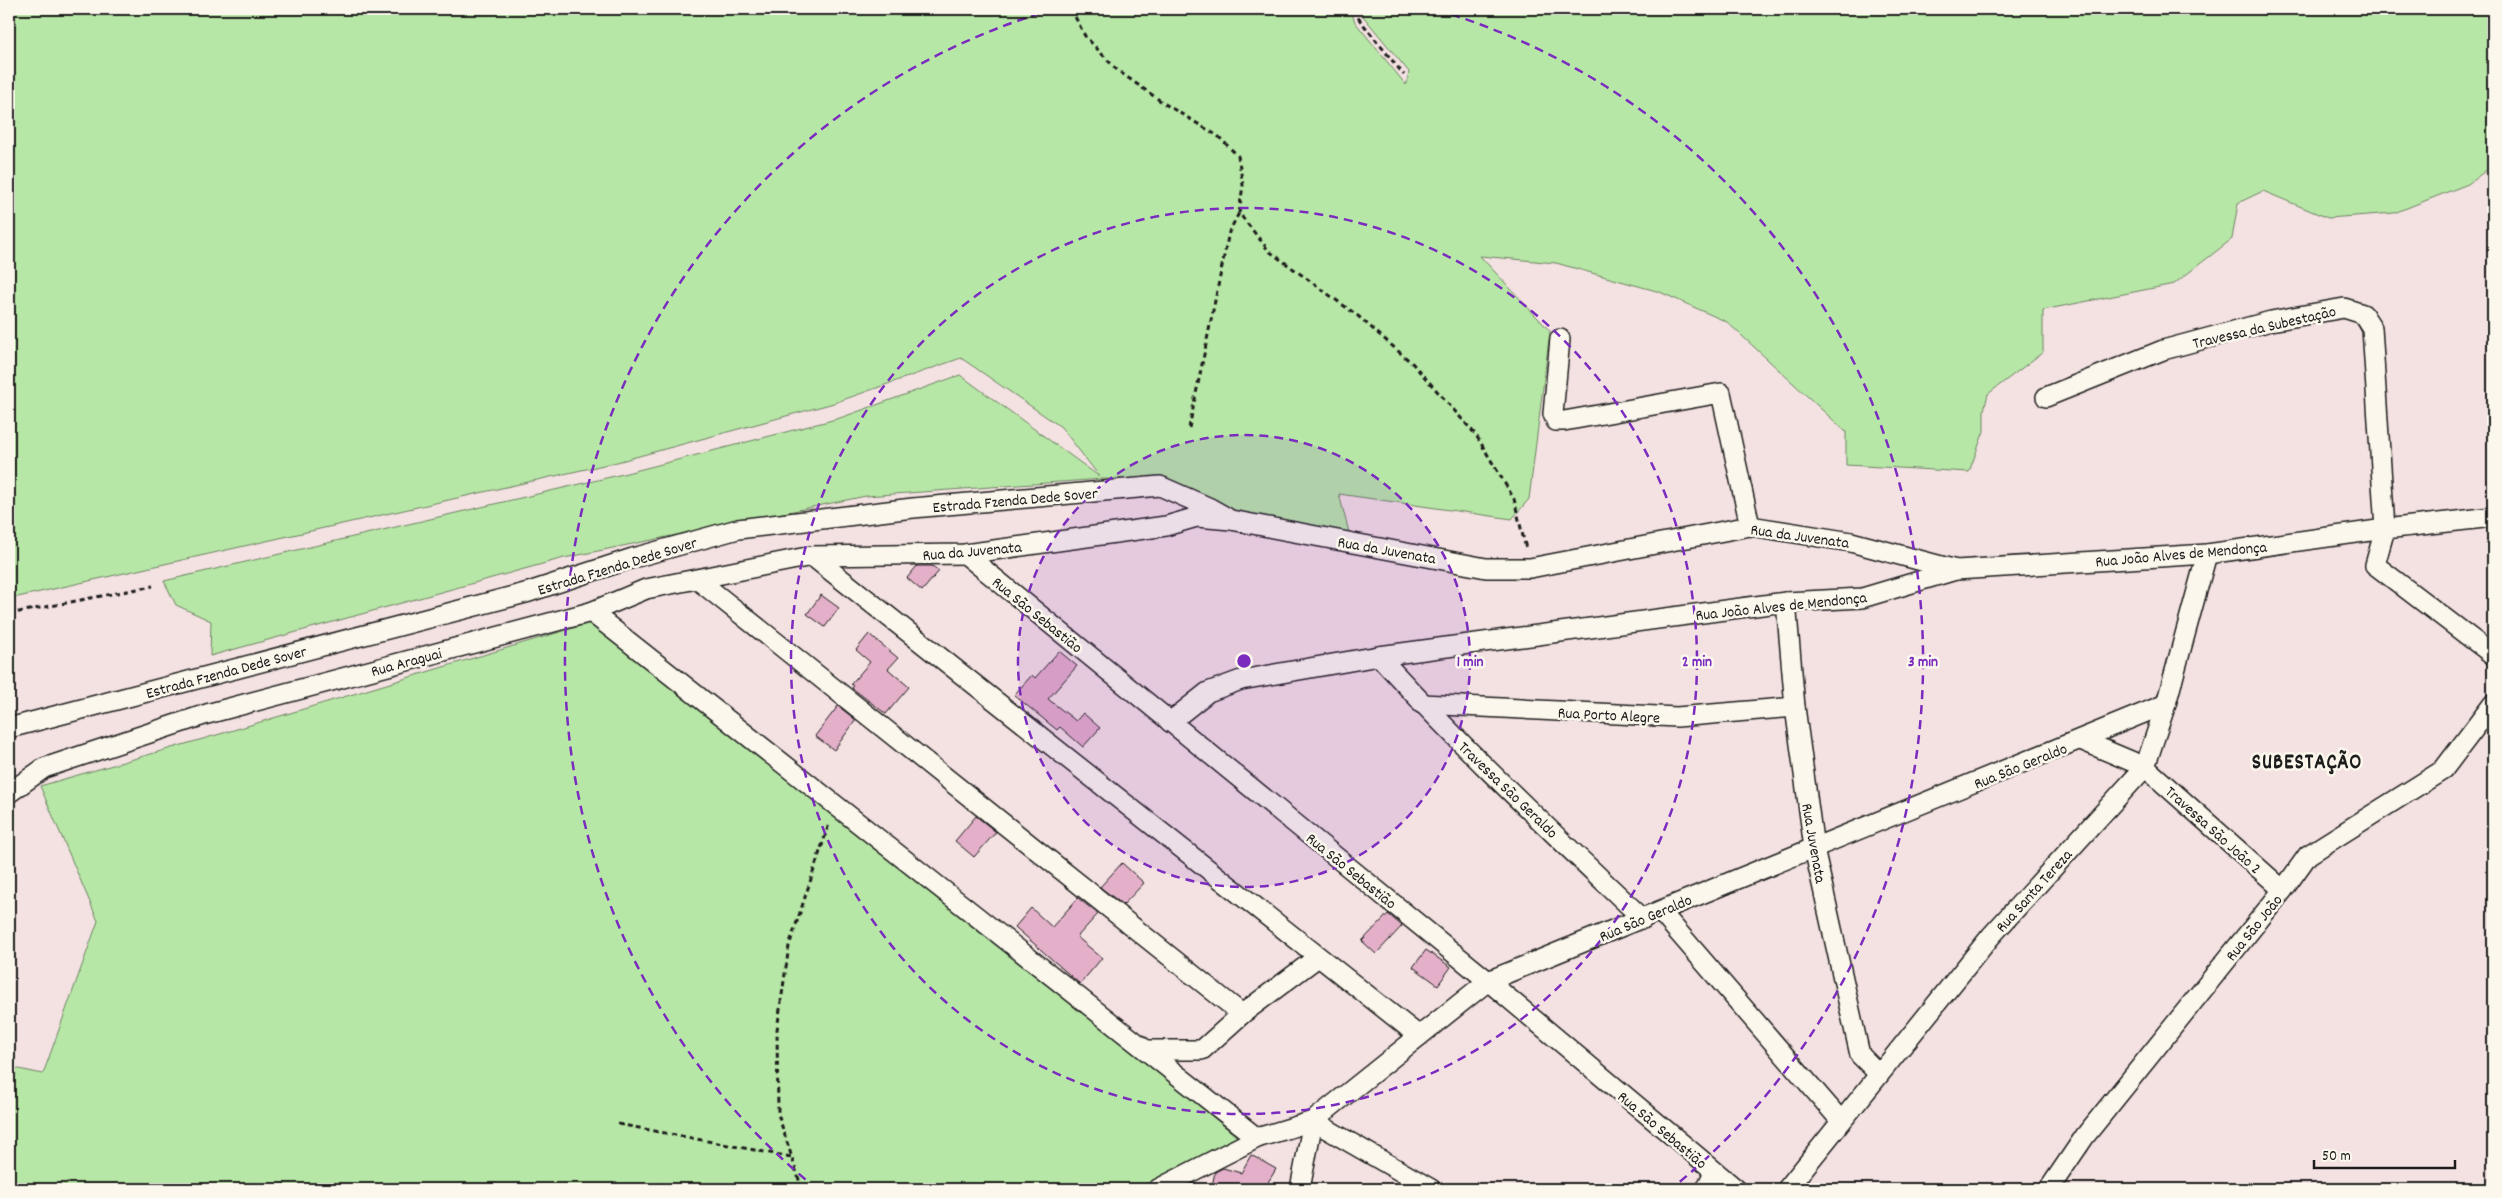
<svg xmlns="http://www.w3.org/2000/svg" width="2502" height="1198" font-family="Dekko,sans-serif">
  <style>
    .green { fill: #b7e7a6; stroke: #6a8261 }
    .building { fill: #e3afc9; stroke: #1c1c1c }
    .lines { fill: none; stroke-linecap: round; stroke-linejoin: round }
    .street-casing { stroke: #1c1c1c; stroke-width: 22 }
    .path { stroke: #1c1c1c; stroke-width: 3; stroke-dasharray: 5 4; stroke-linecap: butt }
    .street { stroke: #fbf7ec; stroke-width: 19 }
    .ring { fill: none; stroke: #7b2cbf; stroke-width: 2.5; stroke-dasharray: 9 6 }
    .labels { text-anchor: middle; stroke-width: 5; stroke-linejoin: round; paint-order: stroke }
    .street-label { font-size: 16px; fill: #1c1c1c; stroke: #fbf7ec }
    .district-label { font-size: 21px; font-weight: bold; letter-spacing: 1px; fill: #1c1c1c; stroke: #fbf7ec }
    .centre { fill: #7b2cbf; stroke: #fbf7ec; stroke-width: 2.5 }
    .ring-label { font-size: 15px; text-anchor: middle; font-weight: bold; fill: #7b2cbf; stroke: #fbf7ec; stroke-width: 5; stroke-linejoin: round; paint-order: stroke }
  </style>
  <rect width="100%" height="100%" fill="#f4e1e2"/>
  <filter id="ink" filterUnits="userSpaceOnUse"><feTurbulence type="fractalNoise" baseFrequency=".02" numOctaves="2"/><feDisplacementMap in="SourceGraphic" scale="10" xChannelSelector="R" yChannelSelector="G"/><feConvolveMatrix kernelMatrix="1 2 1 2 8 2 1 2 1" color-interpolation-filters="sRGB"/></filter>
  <g filter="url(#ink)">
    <!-- green -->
    <g class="green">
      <path d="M 9,9 L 1350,9 L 1355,22 L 1406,85 L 1409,72 L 1363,16 L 1360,9 L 2493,9 L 2493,165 L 2468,184 L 2394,213 L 2328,218 L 2263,191 L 2238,203 L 2232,239 L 2174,284 L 2043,310 L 2043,352 L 1988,394 L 1984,410 L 1984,431 L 1969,472 L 1846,465 L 1846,432 L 1727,322 L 1660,292 L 1556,263 L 1480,256 L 1550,331 L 1529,499 L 1512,519 L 1339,494 L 1350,536 L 1231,510 L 1160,480 L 1102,479 L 866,496 L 564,558 L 210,656 L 211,621 L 176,605 L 164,581 L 619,475 L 840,418 L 960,375 L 1100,477 L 1061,427 L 961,358 L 834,403 L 617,462 L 9,599 Z"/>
      <path d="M 590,623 L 1043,977 L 1241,1140 L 1134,1189 L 9,1189 L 9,1067 L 43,1074 L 98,921 L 40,786 L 227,732 Z"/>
    </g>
    <!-- building -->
    <g class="building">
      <path d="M 917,566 L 932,566 L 939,571 L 922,591 L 907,578 Z"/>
      <path d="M 821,595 L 839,608 L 825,627 L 807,614 Z"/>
      <path d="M 869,634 L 898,658 L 888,669 L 909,687 L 886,714 L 852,688 L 853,686 L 851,684 L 870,662 L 856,650 Z"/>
      <path d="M 1059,651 L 1077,666 L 1048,699 L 1076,721 L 1083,713 L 1100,728 L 1083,747 L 1060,727 L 1057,730 L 1014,695 L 1032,675 L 1035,678 Z"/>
      <path d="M 838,706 L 856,720 L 834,750 L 815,736 Z"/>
      <path d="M 976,816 L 996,832 L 974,857 L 955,841 Z"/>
      <path d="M 1122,863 L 1144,883 L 1123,905 L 1100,887 Z"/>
      <path d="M 1078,898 L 1098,914 L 1077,937 L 1102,958 L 1080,984 L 1015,927 L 1031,908 L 1052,927 Z"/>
      <path d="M 1388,914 L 1402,926 L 1376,954 L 1362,941 Z"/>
      <path d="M 1426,950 L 1451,967 L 1438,985 L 1413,967 Z"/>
      <path d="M 1251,1155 L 1276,1169 L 1264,1189 L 1224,1189 L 1212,1186 L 1215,1172 L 1223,1168 L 1241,1173 Z"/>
    </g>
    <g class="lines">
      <defs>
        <g id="street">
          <path d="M 1560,339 L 1553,414 L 1556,421 L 1564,421 L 1721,393 L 1750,526"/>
          <path d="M 2046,397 L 2163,350 L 2271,321 L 2344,308 L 2363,314 L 2372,328 L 2385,529 L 2375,565 L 2493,655"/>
          <path d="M 965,554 L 1488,981 L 1736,1189"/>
          <path d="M 812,556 L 1419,1036"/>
          <path d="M 698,580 L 1242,1014"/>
          <path d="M 1786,602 L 1795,707 L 1814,848 L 1860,1055 L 1879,1074"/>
          <path d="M 591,612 L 1257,1138"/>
          <path d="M 1379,656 C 1462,748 1553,833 1643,919"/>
          <path d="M 1422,704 L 1677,717 L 1795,707"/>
          <path d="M 1170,722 L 1208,692 L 1241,680 L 1379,656 L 1786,602 L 1862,598 L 1956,570 L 2207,554 L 2385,529 L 2493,517"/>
          <path d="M 9,728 L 529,592 L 633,558 L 738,529 L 913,508 L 1160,486 L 1210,508 L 1226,517"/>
          <path d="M 2081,740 L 2145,767 L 2283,890"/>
          <path d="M 9,793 L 44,768 L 207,714 L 591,612 L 646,589 L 812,556 L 965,554 L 1166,526 L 1197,517 L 1231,520 L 1486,568 L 1530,568 L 1750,526 L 1851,542 L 1956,570"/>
          <path d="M 1660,911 L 1841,1121"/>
          <path d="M 1148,1050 L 1202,1050 L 1242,1014 L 1318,957"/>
          <path d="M 1158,1189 L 1257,1138 L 1313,1121 L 1488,981 L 2166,704"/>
          <path d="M 1300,1189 L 1313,1121 L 1431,1189"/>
          <path d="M 1706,1189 L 1714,1172"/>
          <path d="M 1787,1189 L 1991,936 L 2145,767 L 2166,704 L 2207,554"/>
          <path d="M 2049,1189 L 2085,1136 L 2283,890 L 2308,855 L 2443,770 L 2493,704"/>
        </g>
      </defs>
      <!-- street casing -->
      <use href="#street" class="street-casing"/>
      <!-- path -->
      <g class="path">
        <path d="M 1071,9 L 1085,36 L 1117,70 L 1165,104 L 1218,136 L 1238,156 L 1243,185 L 1239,213 L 1269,251 L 1358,316 L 1413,364 L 1476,435 L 1514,499 L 1526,549"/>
        <path d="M 1355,9 L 1359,19 L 1404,75"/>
        <path d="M 1189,428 L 1229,232 L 1239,213"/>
        <path d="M 9,614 L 153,586"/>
        <path d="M 618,1124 L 791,1157"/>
        <path d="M 802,1189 L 778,1114 L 777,1030 L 789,946 L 829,824"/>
      </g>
      <!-- street -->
      <use href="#street" class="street"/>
    </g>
  </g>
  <!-- distance rings -->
  <circle cx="1244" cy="661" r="226" fill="#7b2cbf" fill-opacity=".12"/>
  <g class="ring">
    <circle cx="1244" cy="661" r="226"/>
    <circle cx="1244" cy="661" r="453"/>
    <path d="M817 1189A679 679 0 0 1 1051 10M1437 10A679 679 0 0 1 1671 1189"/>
  </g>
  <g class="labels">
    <!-- street labels -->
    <g class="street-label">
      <text transform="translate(2264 326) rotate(-13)" y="6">Travessa da Subestação</text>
      <text transform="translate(1015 499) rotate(-5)" y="6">Estrada Fzenda Dede Sover</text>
      <text transform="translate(1800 535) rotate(8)" y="6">Rua da Juvenata</text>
      <text transform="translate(1387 549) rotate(10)" y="6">Rua da Juvenata</text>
      <text transform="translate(972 550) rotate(-5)" y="6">Rua da Juvenata</text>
      <text transform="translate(2181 553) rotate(-5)" y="6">Rua João Alves de Mendonça</text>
      <text transform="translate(617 565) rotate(-17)" y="6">Estrada Fzenda Dede Sover</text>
      <text transform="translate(1781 605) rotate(-6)" y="6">Rua João Alves de Mendonça</text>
      <text transform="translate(1038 614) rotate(39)" y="6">Rua São Sebastião</text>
      <text transform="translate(406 661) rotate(-15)" y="6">Rua Araguai</text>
      <text transform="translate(226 671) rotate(-15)" y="6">Estrada Fzenda Dede Sover</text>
      <text transform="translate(1609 714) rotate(3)" y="6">Rua Porto Alegre</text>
      <text transform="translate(2020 765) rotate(-22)" y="6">Rua São Geraldo</text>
      <text transform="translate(1509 789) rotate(44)" y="6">Travessa São Geraldo</text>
      <text transform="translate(2214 829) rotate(42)" y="6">Travessa São João 2</text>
      <text transform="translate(1815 843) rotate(80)" y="6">Rua Juvenata</text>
      <text transform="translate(1352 870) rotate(39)" y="6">Rua São Sebastião</text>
      <text transform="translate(2033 890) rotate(-48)" y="6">Rua Santa Tereza</text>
      <text transform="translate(1645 917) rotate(-23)" y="6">Rua São Geraldo</text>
      <text transform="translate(2253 927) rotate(-51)" y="6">Rua São João</text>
      <text transform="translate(1663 1129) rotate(40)" y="6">Rua São Sebastião</text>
    </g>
    <!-- district labels -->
    <g class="district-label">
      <text x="2307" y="768">SUBESTAÇÃO</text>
    </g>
  </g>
  <circle cx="1244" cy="661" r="8" class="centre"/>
  <g class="ring-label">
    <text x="1470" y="666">1 min</text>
    <text x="1697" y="666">2 min</text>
    <text x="1923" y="666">3 min</text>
  </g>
  <!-- margin -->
  <rect width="2502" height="1198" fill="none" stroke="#fbf7ec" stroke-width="30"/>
  <rect x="15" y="15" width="2472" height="1168" fill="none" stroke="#1c1c1c" stroke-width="2" filter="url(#ink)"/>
  <!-- scale -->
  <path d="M2314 1160v8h141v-8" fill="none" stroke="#1c1c1c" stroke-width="2.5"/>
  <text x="2322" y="1160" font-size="15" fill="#1c1c1c" stroke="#fbf7ec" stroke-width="4" paint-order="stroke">50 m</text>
</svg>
